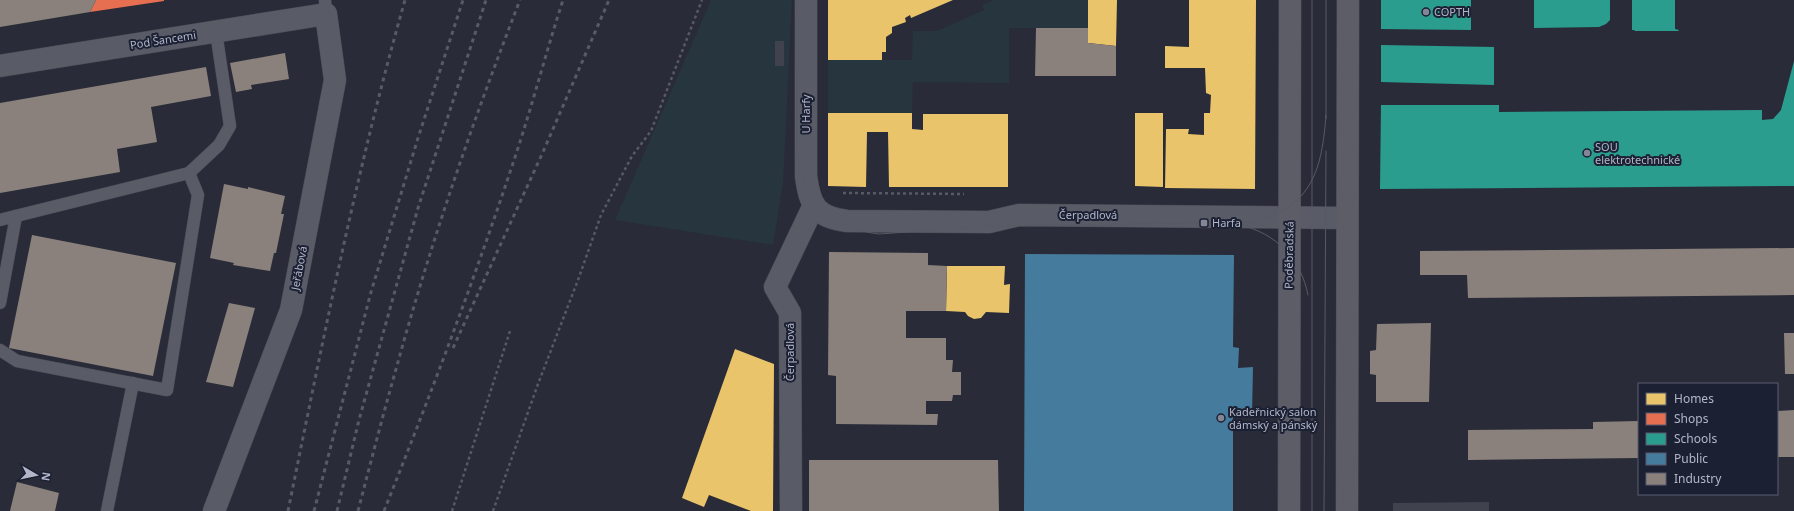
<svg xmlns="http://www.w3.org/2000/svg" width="1794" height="511" font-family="'Noto Sans',sans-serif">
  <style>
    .green { fill: #26353e }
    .homes { fill: #e9c46a }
    .shops { fill: #e76f51 }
    .schools { fill: #2a9d8f }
    .public { fill: #457b9d }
    .industry { fill: #8a817c }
    .building { fill: #40424d }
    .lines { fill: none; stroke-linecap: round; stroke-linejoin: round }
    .service-casing { stroke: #474952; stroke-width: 13 }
    .minor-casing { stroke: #474952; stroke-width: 23 }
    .primary-casing { stroke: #474955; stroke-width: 23 }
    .path { stroke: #575a63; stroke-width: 2.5; stroke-dasharray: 3 3; stroke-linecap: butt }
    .service { stroke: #595b66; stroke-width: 12 }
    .minor { stroke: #595b66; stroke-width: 22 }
    .primary { stroke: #5c5d67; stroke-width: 22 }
    .tram { stroke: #585a64; stroke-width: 1 }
    .rail { stroke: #585a64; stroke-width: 3; stroke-dasharray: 4 4; stroke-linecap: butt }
    .poi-dot { fill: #838696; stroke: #1c2033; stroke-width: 1.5 }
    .labels { text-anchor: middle; stroke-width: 4; stroke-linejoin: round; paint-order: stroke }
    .poi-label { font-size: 11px; fill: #b3b6c9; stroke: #1c2033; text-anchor: start }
    .street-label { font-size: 11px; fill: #b3b6c9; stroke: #1c2033 }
  </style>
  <rect width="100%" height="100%" fill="#292c38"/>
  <!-- green -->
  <g class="green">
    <path d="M 711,0 L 792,0 L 783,183 L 773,245 L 615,220 Z"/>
    <path d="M 994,0 L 1088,0 L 1088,28 L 1009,28 L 1009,83 L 913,82 L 912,113 L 828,113 L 828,60 L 912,60 L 913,31 L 937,31 L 984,10 L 982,5 Z"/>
  </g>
  <!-- homes -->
  <g class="homes">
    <path d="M 828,0 L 953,0 L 911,18 L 910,15 L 905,18 L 906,22 L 892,27 L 892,33 L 886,37 L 886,52 L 882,52 L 882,60 L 828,60 Z"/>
    <path d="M 1088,0 L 1117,0 L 1116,46 L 1088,43 Z"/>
    <path d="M 1189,0 L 1256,0 L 1255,189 L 1165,188 L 1166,129 L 1189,129 L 1188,134 L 1204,135 L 1204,113 L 1210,113 L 1211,95 L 1206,93 L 1205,68 L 1165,68 L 1165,46 L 1189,47 Z"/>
    <path d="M 828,113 L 912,113 L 912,129 L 923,130 L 923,114 L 1008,114 L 1008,187 L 889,187 L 888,132 L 867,132 L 866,187 L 828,186 Z"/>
    <path d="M 1135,113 L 1163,113 L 1163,187 L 1135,186 Z"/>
    <path d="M 947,266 L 1005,266 L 1004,285 L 1010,284 L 1009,313 L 986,312 L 981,318 L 974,319 L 968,316 L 965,312 L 946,311 Z"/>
    <path d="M 735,349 L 774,364 L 773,511 L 751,511 L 709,495 L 704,507 L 682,498 Z"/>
  </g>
  <!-- shops -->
  <path class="shops" d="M 96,0 L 164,0 L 164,1 L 90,12 Z"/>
  <!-- schools -->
  <g class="schools">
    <path d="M 1381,0 L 1471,0 L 1471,30 L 1381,29 Z"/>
    <path d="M 1534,0 L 1610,0 L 1610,20 L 1606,24 L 1599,27 L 1534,28 Z"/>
    <path d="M 1632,0 L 1675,0 L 1675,29 L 1679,30 L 1678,31 L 1634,31 L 1635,30 L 1632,30 Z"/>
    <path d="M 1381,45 L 1494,47 L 1494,85 L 1381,82 Z"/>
    <path d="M 1794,61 L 1794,186 L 1380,189 L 1381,105 L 1499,105 L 1499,112 L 1762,110 L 1762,120 L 1773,119 L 1781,110 Z"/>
  </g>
  <!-- public -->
  <path class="public" d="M 1025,254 L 1234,255 L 1233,347 L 1239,348 L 1238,368 L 1253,367 L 1252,415 L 1233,415 L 1233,511 L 1024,511 Z"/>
  <!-- industry -->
  <g class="industry">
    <path d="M 0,0 L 96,0 L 90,12 L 0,27 Z"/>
    <path d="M 1036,28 L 1088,28 L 1088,43 L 1116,46 L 1116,76 L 1035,76 Z"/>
    <path d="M 285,53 L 289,79 L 251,85 L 252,89 L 236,92 L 230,63 Z"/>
    <path d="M 206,67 L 211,96 L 151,107 L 157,142 L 117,149 L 120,172 L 0,193 L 0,103 Z"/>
    <path d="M 224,184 L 248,189 L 248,187 L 285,196 L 281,214 L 284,214 L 276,253 L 274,253 L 270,271 L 233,265 L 234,263 L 210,258 Z"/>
    <path d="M 32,235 L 176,263 L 153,376 L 9,348 Z"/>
    <path d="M 1794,248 L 1794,295 L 1468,298 L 1467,275 L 1420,275 L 1420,251 Z"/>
    <path d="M 829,252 L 928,253 L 928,265 L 947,266 L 946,311 L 906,311 L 906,338 L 946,338 L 946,360 L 953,360 L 952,372 L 961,372 L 961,395 L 953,395 L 952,401 L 926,401 L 926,414 L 938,414 L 937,425 L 836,424 L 836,376 L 828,375 Z"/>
    <path d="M 229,303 L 255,308 L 233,387 L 206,382 Z"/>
    <path d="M 1431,323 L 1429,402 L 1376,402 L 1376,375 L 1370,374 L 1370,351 L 1376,350 L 1377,324 Z"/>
    <path d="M 1784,333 L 1794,333 L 1794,374 L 1785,374 Z"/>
    <path d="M 1794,410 L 1794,457 L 1777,457 L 1777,411 Z"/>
    <path d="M 1639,421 L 1639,458 L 1468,460 L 1468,430 L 1593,429 L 1593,422 Z"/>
    <path d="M 809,460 L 998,460 L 999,511 L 809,511 Z"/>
    <path d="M 17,482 L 59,493 L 55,511 L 10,511 Z"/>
  </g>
  <!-- building -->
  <g class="building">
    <rect x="775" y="41" width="9" height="25"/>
    <path d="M 1489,502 L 1489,511 L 1393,511 L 1393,503 Z"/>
  </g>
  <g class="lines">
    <defs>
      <g id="service">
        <path d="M 325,0 L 326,14"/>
        <path d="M 0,220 L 189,173 L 219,145 L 230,126 L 216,32"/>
        <path d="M 0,303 L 16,216"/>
        <path d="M 0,350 L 17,361 L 167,390 L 198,195 L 189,173"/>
        <path d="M 107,511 L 133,383"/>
      </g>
      <g id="minor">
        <path d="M 806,0 L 806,176 C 810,206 816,217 847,221 L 989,222 L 1019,215 L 1347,218"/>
        <path d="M 0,66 L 326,14 L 335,80 L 291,310 L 214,511"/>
        <path d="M 791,511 L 790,313 L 775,287 L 814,205"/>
      </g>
      <g id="primary">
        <path d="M 1289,511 L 1290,0"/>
        <path d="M 1347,511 L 1348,0"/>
      </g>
    </defs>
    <!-- service casing -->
    <use href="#service" class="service-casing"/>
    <!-- minor casing -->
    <use href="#minor" class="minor-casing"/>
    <!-- primary casing -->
    <use href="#primary" class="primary-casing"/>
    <!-- path -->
    <g class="path">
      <path d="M 843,193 L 964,194"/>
      <path d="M 452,511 L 510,331"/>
      <path d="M 493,511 L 538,384 L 578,280 L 601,215 L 632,156 L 651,131 L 702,0"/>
    </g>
    <!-- service -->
    <use href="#service" class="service"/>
    <!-- minor -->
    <use href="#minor" class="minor"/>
    <!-- primary -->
    <use href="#primary" class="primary"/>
    <!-- tram -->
    <g class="tram">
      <path d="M 798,0 C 794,30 797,61 797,91 C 798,116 794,145 800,170 C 809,208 842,230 879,234 L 991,226 L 1255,222 C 1313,206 1322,168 1326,115"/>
      <path d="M 1326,119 L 1326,0"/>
      <path d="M 1240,225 C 1276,233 1301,259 1308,295"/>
      <path d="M 1312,511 L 1312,0"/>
      <path d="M 1324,511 L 1326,151"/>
    </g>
    <!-- rail -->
    <g class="rail">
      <path d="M 453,348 L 543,152 L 609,0"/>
      <path d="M 288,511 C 323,340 357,168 405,0"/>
      <path d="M 314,511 L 371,292 L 418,138 L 463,0"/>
      <path d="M 337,511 L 359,420 L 418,208 L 486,0"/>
      <path d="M 358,511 C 371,461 384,411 398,362 C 432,239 474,118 520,0"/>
      <path d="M 384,511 C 432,391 478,270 518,148 C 534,99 547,49 563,0"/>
    </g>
  </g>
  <!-- markers -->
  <g class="poi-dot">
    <circle cx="1426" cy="12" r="4"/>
    <circle cx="1587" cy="153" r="4"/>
    <rect x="1200" y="219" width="8" height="8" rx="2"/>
    <circle cx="1221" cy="418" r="4"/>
  </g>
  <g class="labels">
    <!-- poi labels -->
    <g class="poi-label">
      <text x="1434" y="16">COPTH</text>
      <text x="1595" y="151">SOU<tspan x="1595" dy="13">elektrotechnické</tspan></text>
      <text x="1212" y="227">Harfa</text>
      <text x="1229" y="416">Kadeřnický salon<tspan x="1229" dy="13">dámský a pánský</tspan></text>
    </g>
    <!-- street labels -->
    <g class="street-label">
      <text transform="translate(163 40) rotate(-9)" y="4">Pod Šancemi</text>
      <text transform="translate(806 114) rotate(-90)" y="4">U Harfy</text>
      <text x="1088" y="219">Čerpadlová</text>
      <text transform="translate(1289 255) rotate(-89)" y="4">Poděbradská</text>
      <text transform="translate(299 268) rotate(-79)" y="4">Jeřábová</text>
      <text transform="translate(790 352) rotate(-90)" y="4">Čerpadlová</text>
    </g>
  </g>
  <!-- legend -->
  <rect x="1638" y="383" width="140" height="112" fill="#1c2033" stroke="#585c6f"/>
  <rect x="1646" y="393" width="20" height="12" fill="#e9c46a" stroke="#585c6f"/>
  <text x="1674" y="403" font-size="12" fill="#b3b6c9">Homes</text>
  <rect x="1646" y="413" width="20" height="12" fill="#e76f51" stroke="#585c6f"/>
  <text x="1674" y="423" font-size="12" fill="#b3b6c9">Shops</text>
  <rect x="1646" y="433" width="20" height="12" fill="#2a9d8f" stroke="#585c6f"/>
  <text x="1674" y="443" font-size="12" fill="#b3b6c9">Schools</text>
  <rect x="1646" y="453" width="20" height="12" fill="#457b9d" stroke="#585c6f"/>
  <text x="1674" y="463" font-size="12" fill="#b3b6c9">Public</text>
  <rect x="1646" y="473" width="20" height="12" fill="#8a817c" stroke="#585c6f"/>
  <text x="1674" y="483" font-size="12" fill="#b3b6c9">Industry</text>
  <!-- north arrow -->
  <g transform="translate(36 475) rotate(99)" stroke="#1c2033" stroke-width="3" paint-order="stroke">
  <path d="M0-3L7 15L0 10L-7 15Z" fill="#b3b6c9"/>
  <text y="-6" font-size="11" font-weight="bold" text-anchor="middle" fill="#b3b6c9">N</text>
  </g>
</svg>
